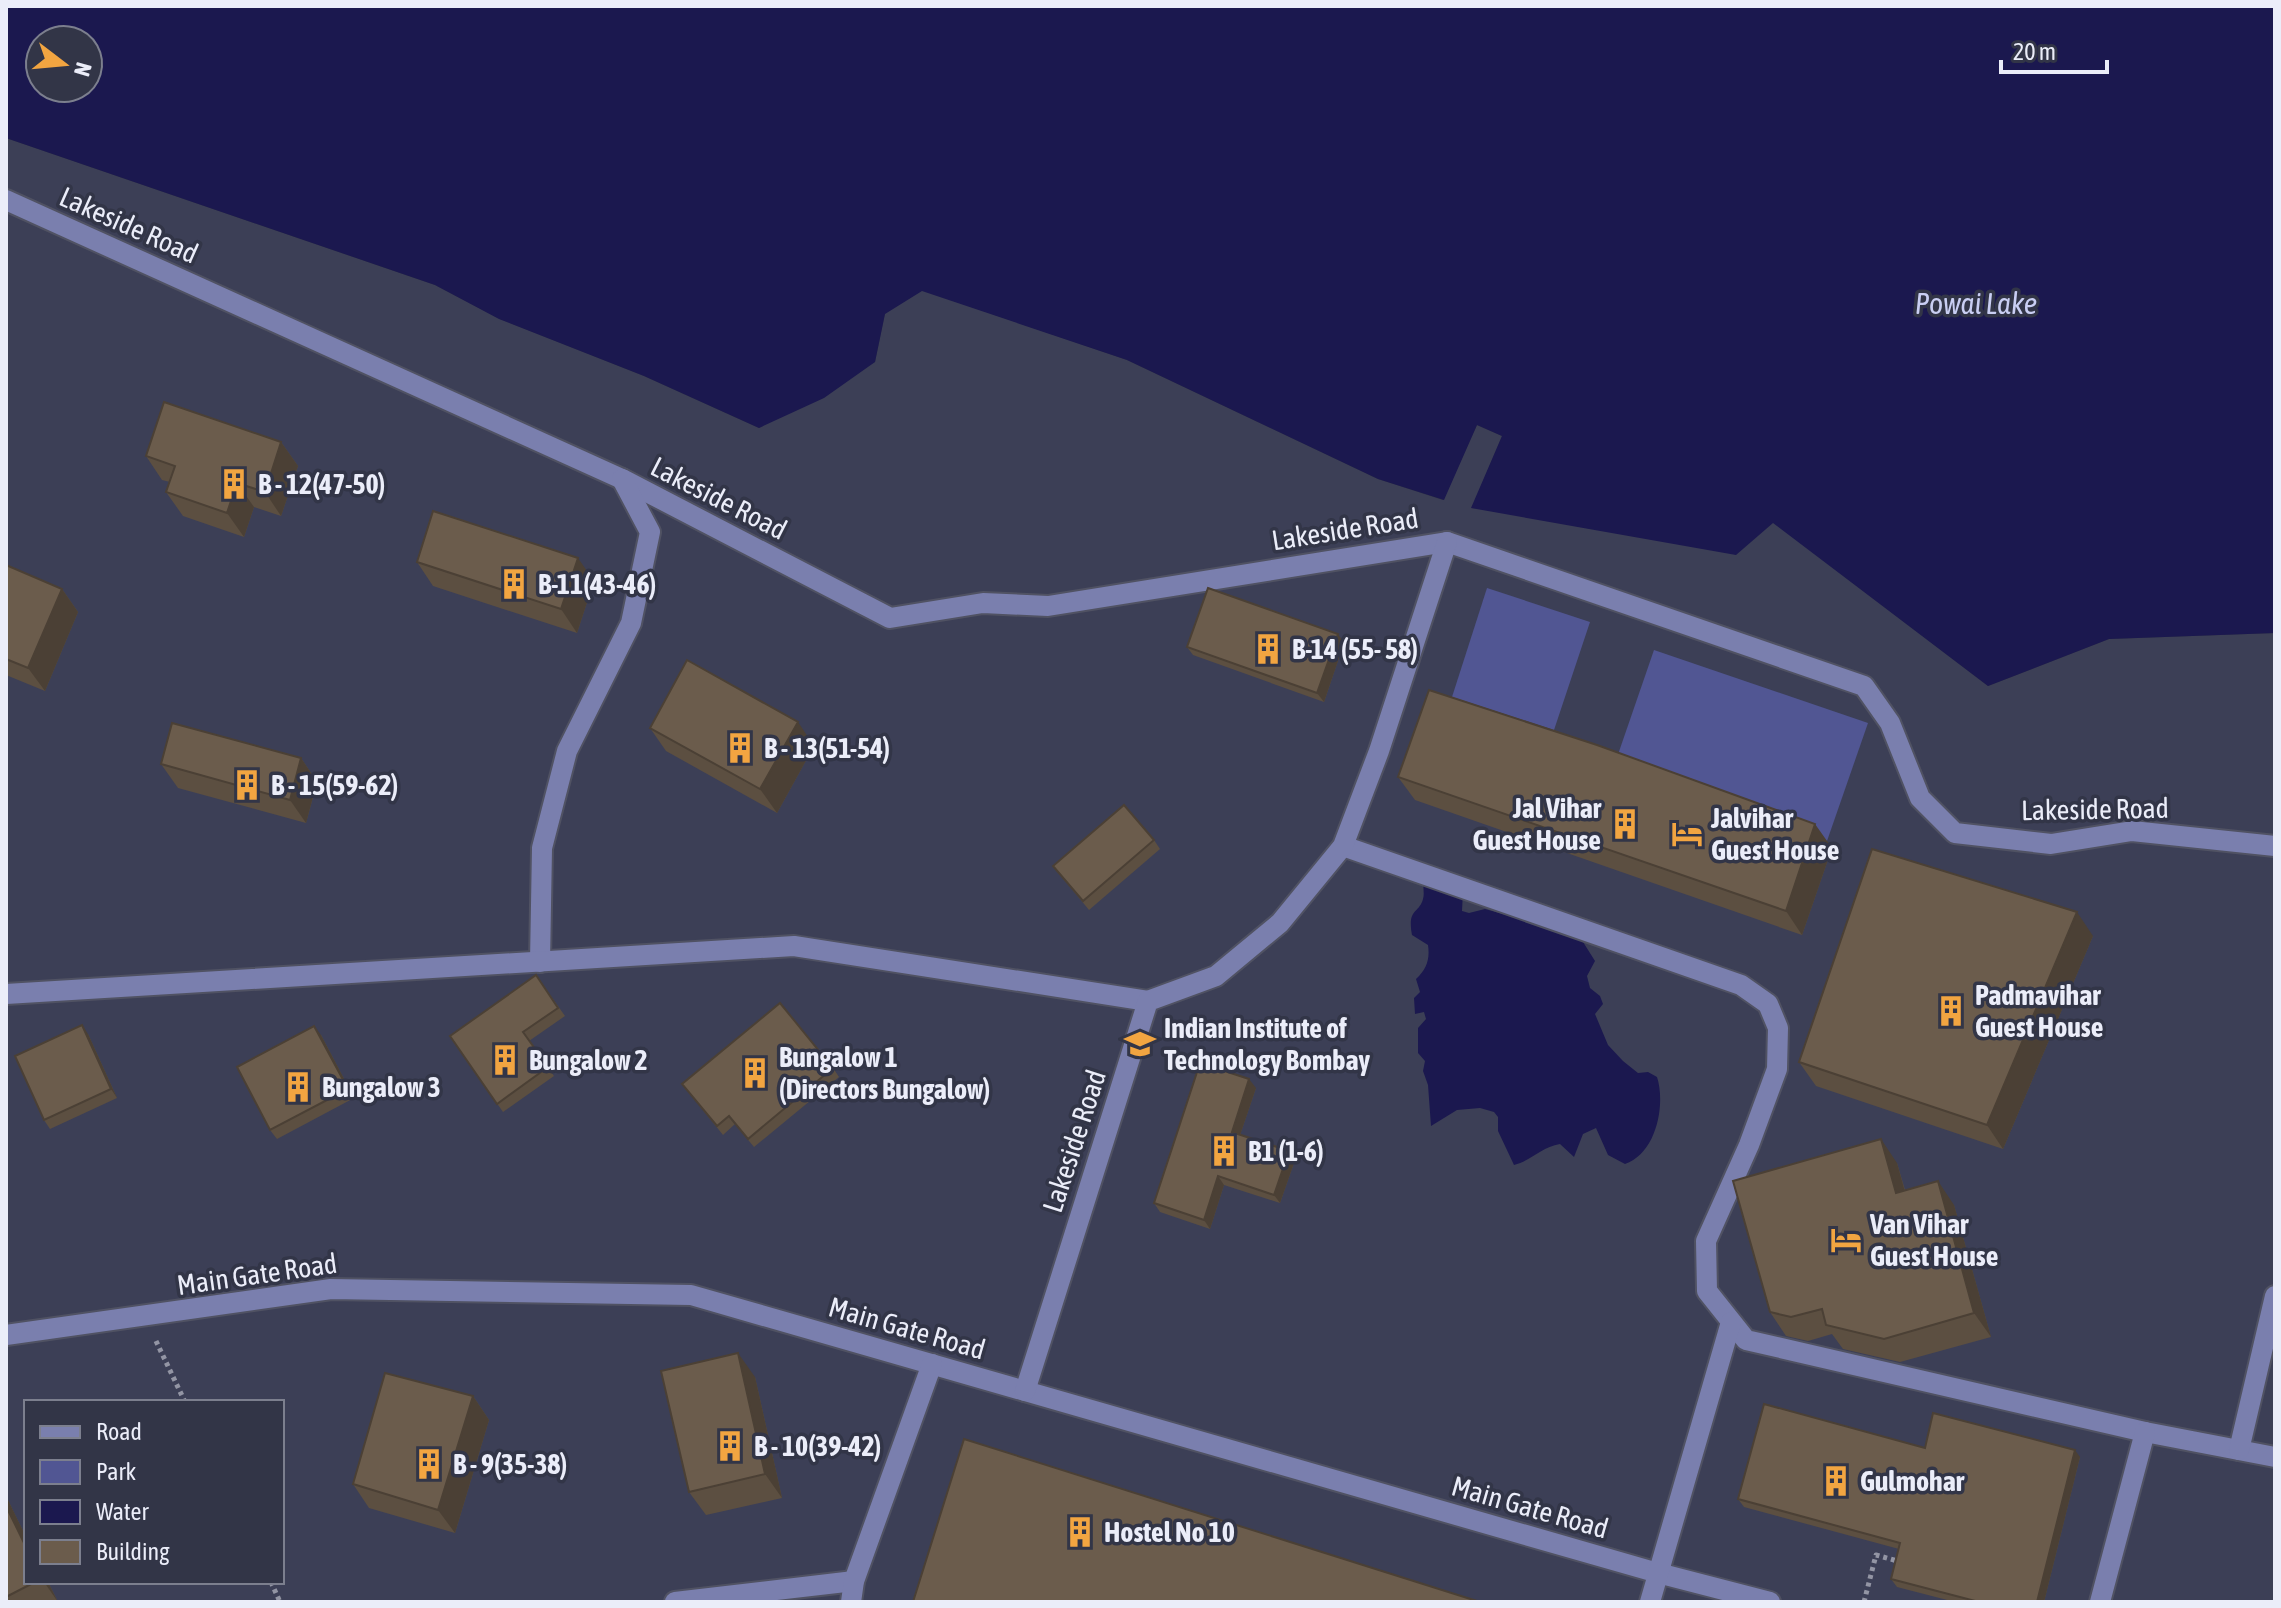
<svg xmlns="http://www.w3.org/2000/svg" width="2281" height="1608" font-family="'Asap Condensed',sans-serif">
  <style>
    .built { fill: #3c3f56; fill-rule: evenodd }
    .green { fill: #515693 }
    .water { fill: #1b184f; fill-rule: evenodd }
    .lines { fill: none; stroke-linecap: round; stroke-linejoin: round }
    .minor-casing { stroke: #505263; stroke-width: 24 }
    .path { stroke: #9395a4; stroke-width: 5; stroke-dasharray: 4 4; stroke-linecap: butt }
    .minor { stroke: #7a7fae; stroke-width: 20 }
    .wall { fill: #5c4f41 }
    .shaded-wall { fill: #4b4035 }
    .building { fill: #6b5c4c; stroke: #4b4035; stroke-width: 2 }
    .labels { text-anchor: middle; stroke-width: 7; stroke-linejoin: round; paint-order: stroke }
    .street-label { font-size: 28px; fill: #ebedf9; stroke: #323547 }
    .poi-label { font-size: 28px; font-weight: bold; fill: #ebedf9; stroke: #323547; text-anchor: start }
    .water-label { font-size: 30px; font-style: italic; fill: #c9cef3; stroke: #323547 }
  </style>
  <rect width="100%" height="100%" fill="#323547"/>
  <!-- built -->
  <path class="built" d="M 6,138 L 435,285 L 500,319 L 644,376 L 759,428 L 875,362 L 885,313 L 922,290 L 1127,360 L 1378,479 L 1443,500 L 1477,425 L 1502,436 L 1472,508 L 1773,522 L 1988,686 L 2109,639 L 2275,633 L 2275,1602 L 6,1602 ZM 26,1402 L 282,1402 L 282,1582 L 26,1582 Z"/>
  <!-- green -->
  <g class="green">
    <path d="M 1487,588 L 1590,622 L 1554,730 L 1452,697 Z"/>
    <path d="M 1654,650 L 1868,723 L 1827,841 L 1613,769 Z"/>
  </g>
  <!-- water -->
  <g class="water">
    <path d="M 6,6 L 2275,6 L 2275,633 L 2109,639 L 1988,686 L 1773,523 L 1736,555 L 1471,508 L 1502,436 L 1477,425 L 1444,500 L 1378,479 L 1127,360 L 922,291 L 885,314 L 875,362 L 824,398 L 759,428 L 644,376 L 499,319 L 435,285 L 6,138 ZM 40,40 L 88,40 L 88,88 L 40,88 Z"/>
    <path d="M 1424,878 L 1463,891 L 1462,911 L 1469,913 L 1485,909 L 1510,916 L 1527,916 L 1578,934 L 1595,961 L 1587,976 L 1590,988 L 1600,996 L 1603,1004 L 1595,1014 L 1608,1045 L 1623,1061 L 1638,1073 L 1648,1072 L 1657,1077 C 1666,1105 1656,1154 1625,1164 L 1608,1155 L 1596,1128 L 1583,1134 L 1574,1157 L 1560,1144 C 1541,1147 1531,1161 1514,1165 L 1498,1131 L 1498,1117 L 1494,1112 L 1480,1108 L 1457,1110 L 1431,1126 L 1428,1085 L 1423,1071 L 1425,1061 L 1418,1053 L 1418,1028 L 1426,1019 L 1424,1012 L 1415,1014 L 1414,998 L 1420,992 L 1416,979 C 1427,969 1430,959 1428,945 L 1412,935 C 1407,908 1419,914 1423,899 C 1425,892 1422,885 1424,878 Z"/>
  </g>
  <g class="lines">
    <defs>
      <g id="minor">
        <path d="M 6,200 L 622,479 L 890,618 L 983,603 L 1048,606 L 1447,542 L 1864,686 L 1890,723 L 1920,798 L 1955,833 L 2051,844 L 2132,831 L 2275,846"/>
        <path d="M 1343,846 L 1741,985 L 1768,1004 L 1778,1028 L 1777,1069 L 1749,1145 L 1706,1241 L 1707,1291 L 1746,1340 L 2145,1432 L 2275,1457"/>
        <path d="M 540,962 L 542,848 L 567,751 L 631,623 L 650,532 L 622,479"/>
        <path d="M 6,994 L 794,946 L 1148,1001"/>
        <path d="M 6,1335 L 331,1289 L 691,1295 L 1658,1573 L 1770,1602"/>
        <path d="M 1025,1391 L 1148,1001 L 1216,976 L 1280,923 L 1343,846 L 1379,751 L 1447,542"/>
        <path d="M 2239,1450 L 2275,1296"/>
        <path d="M 675,1602 L 854,1581"/>
        <path d="M 851,1602 L 854,1581 L 932,1364"/>
        <path d="M 1650,1602 L 1731,1322"/>
        <path d="M 2100,1602 L 2145,1432"/>
      </g>
    </defs>
    <!-- minor casing -->
    <use href="#minor" class="minor-casing"/>
    <!-- path -->
    <g class="path">
      <path d="M 156,1341 L 185,1402"/>
      <path d="M 271,1582 L 280,1602"/>
      <path d="M 1864,1602 L 1876,1555 L 1901,1562"/>
    </g>
    <!-- minor -->
    <use href="#minor" class="minor"/>
  </g>
  <!-- wall -->
  <g class="wall">
    <path d="M 281,442 L 298,466 L 281,516 L 254,507 L 244,537 L 183,516 L 166,492 L 170,482 L 162,480 L 146,456 Z"/>
    <path d="M 417,562 L 594,581 L 577,633 L 433,586 Z"/>
    <path d="M 6,565 L 62,589 L 78,612 L 45,691 L 6,675 Z"/>
    <path d="M 1344,643 L 1324,702 L 1193,655 L 1187,647 Z"/>
    <path d="M 650,728 L 814,746 L 777,813 L 666,751 Z"/>
    <path d="M 301,758 L 317,782 L 306,823 L 178,788 L 161,764 Z"/>
    <path d="M 1398,777 L 1832,848 L 1802,935 L 1415,800 Z"/>
    <path d="M 1154,840 L 1160,849 L 1089,910 L 1053,866 Z"/>
    <path d="M 2093,936 L 2003,1149 L 1816,1086 L 1799,1062 Z"/>
    <path d="M 536,975 L 565,1016 L 529,1041 L 554,1076 L 503,1112 L 450,1036 Z"/>
    <path d="M 88,1034 L 117,1098 L 50,1129 L 44,1120 Z"/>
    <path d="M 321,1035 L 354,1098 L 277,1139 L 270,1130 Z"/>
    <path d="M 833,1068 L 839,1077 L 754,1147 L 735,1124 L 723,1135 L 682,1084 Z"/>
    <path d="M 1256,1088 L 1240,1135 L 1289,1151 L 1295,1160 L 1280,1203 L 1224,1185 L 1210,1229 L 1160,1212 L 1154,1203 Z"/>
    <path d="M 1897,1163 L 1905,1190 L 1954,1205 L 1991,1337 L 1900,1362 L 1843,1349 L 1832,1334 L 1808,1341 L 1786,1336 L 1770,1312 Z"/>
    <path d="M 755,1377 L 782,1498 L 706,1515 L 689,1492 Z"/>
    <path d="M 473,1396 L 489,1420 L 455,1533 L 369,1508 L 353,1484 Z"/>
    <path d="M 1925,1448 L 2080,1457 L 2044,1602 L 1955,1602 L 1897,1587 L 1891,1579 L 1899,1549 L 1744,1507 L 1738,1499 Z"/>
    <path d="M 6,1496 L 26,1537 L 26,1582 L 48,1582 L 58,1602 L 6,1602 Z"/>
  </g>
  <!-- shaded-wall -->
  <g class="shaded-wall">
    <path d="M 281,442 L 298,466 L 281,516 L 265,492 Z"/>
    <path d="M 237,483 L 254,507 L 244,537 L 227,513 Z"/>
    <path d="M 578,558 L 594,581 L 577,633 L 561,609 Z"/>
    <path d="M 62,589 L 78,612 L 45,691 L 28,668 Z"/>
    <path d="M 1338,634 L 1344,643 L 1324,702 L 1317,693 Z"/>
    <path d="M 798,722 L 814,746 L 777,813 L 760,789 Z"/>
    <path d="M 301,758 L 317,782 L 306,823 L 290,800 Z"/>
    <path d="M 1815,824 L 1832,848 L 1802,935 L 1786,911 Z"/>
    <path d="M 2077,912 L 2093,936 L 2003,1149 L 1987,1125 Z"/>
    <path d="M 82,1025 L 88,1034 L 117,1098 L 111,1089 Z"/>
    <path d="M 314,1026 L 321,1035 L 354,1098 L 348,1089 Z"/>
    <path d="M 1249,1079 L 1256,1088 L 1238,1141 L 1232,1132 Z"/>
    <path d="M 1881,1139 L 1897,1163 L 1912,1217 L 1896,1193 Z"/>
    <path d="M 1289,1151 L 1295,1160 L 1280,1203 L 1274,1195 Z"/>
    <path d="M 1218,1176 L 1224,1185 L 1210,1229 L 1204,1220 Z"/>
    <path d="M 1938,1181 L 1954,1205 L 1991,1337 L 1974,1313 Z"/>
    <path d="M 738,1353 L 755,1377 L 782,1498 L 765,1474 Z"/>
    <path d="M 473,1396 L 489,1420 L 455,1533 L 438,1510 Z"/>
    <path d="M 2075,1450 L 2080,1457 L 2044,1602 L 2037,1602 Z"/>
    <path d="M 6,1496 L 26,1537 L 26,1547 L 6,1506 Z"/>
    <path d="M 44,1582 L 48,1582 L 58,1602 Z"/>
  </g>
  <!-- building -->
  <g class="building">
    <path d="M 164,402 L 281,442 L 265,492 L 237,483 L 227,513 L 166,492 L 175,466 L 146,456 Z"/>
    <path d="M 433,511 L 578,558 L 561,609 L 417,562 Z"/>
    <path d="M 6,565 L 62,589 L 28,668 L 6,659 Z"/>
    <path d="M 1208,588 L 1338,634 L 1317,693 L 1187,647 Z"/>
    <path d="M 687,660 L 798,722 L 760,789 L 650,728 Z"/>
    <path d="M 1429,690 L 1597,745 L 1815,824 L 1786,911 L 1398,777 Z"/>
    <path d="M 172,723 L 301,758 L 290,800 L 161,764 Z"/>
    <path d="M 1124,805 L 1154,840 L 1083,901 L 1053,866 Z"/>
    <path d="M 1872,849 L 2077,912 L 1987,1125 L 1799,1062 Z"/>
    <path d="M 536,975 L 558,1008 L 523,1032 L 548,1067 L 497,1104 L 450,1036 Z"/>
    <path d="M 780,1003 L 833,1068 L 748,1139 L 729,1116 L 717,1126 L 682,1084 Z"/>
    <path d="M 82,1025 L 111,1089 L 44,1120 L 15,1056 Z"/>
    <path d="M 314,1026 L 348,1089 L 270,1130 L 237,1067 Z"/>
    <path d="M 1200,1063 L 1249,1079 L 1232,1132 L 1289,1151 L 1274,1195 L 1218,1176 L 1204,1220 L 1154,1203 Z"/>
    <path d="M 1881,1139 L 1896,1193 L 1938,1181 L 1974,1313 L 1884,1339 L 1826,1325 L 1822,1309 L 1791,1317 L 1770,1312 L 1733,1181 Z"/>
    <path d="M 738,1353 L 765,1474 L 689,1492 L 661,1371 Z"/>
    <path d="M 385,1373 L 473,1396 L 438,1510 L 353,1484 Z"/>
    <path d="M 1764,1404 L 1925,1448 L 1933,1413 L 2075,1450 L 2037,1602 L 1979,1602 L 1891,1579 L 1900,1543 L 1738,1499 Z"/>
    <path d="M 964,1439 L 1480,1602 L 913,1602 Z"/>
    <path d="M 6,1506 L 26,1547 L 26,1582 L 35,1582 L 6,1597 Z"/>
  </g>
  <!-- icons -->
  <defs>
    <symbol id="building-bare" viewBox="-9 -9 18 18"><path d="M-4-6H4V6H1V3H-1V6H-4ZM-2.5-4.3h1.7v1.8h-1.7ZM.8-4.3h1.7v1.8H.8ZM-2.5-1h1.7V.8h-1.7ZM.8-1h1.7V.8H.8Z" fill="#f2a541" stroke="#323547" stroke-width="2.5" paint-order="stroke"/></symbol>
    <symbol id="hotel-bare" viewBox="-9 -9 18 18"><path d="M-6-4.5h1.5V1H6V5H4.5V3h-9V5H-6ZM-4 0a1.8 1.8 0 1 1 3.6 0ZM.5 0V-2.5h3Q6-2.5 6 0Z" fill="#f2a541" stroke="#323547" stroke-width="2.5" paint-order="stroke"/></symbol>
    <symbol id="university-bare" viewBox="-9 -9 18 18"><path d="M0-5L7-2L0 1L-7-2ZM-4 1L0 2.5L4 1V4Q0 6-4 4Z" fill="#f2a541" stroke="#323547" stroke-width="2.5" paint-order="stroke"/></symbol>
  </defs>
  <g fill-rule="evenodd">
    <use href="#building-bare" x="212" y="462" width="44" height="44"/>
    <use href="#building-bare" x="492" y="562" width="44" height="44"/>
    <use href="#building-bare" x="1246" y="627" width="44" height="44"/>
    <use href="#building-bare" x="718" y="726" width="44" height="44"/>
    <use href="#building-bare" x="225" y="763" width="44" height="44"/>
    <use href="#building-bare" x="1603" y="802" width="44" height="44"/>
    <use href="#hotel-bare" x="1665" y="812" width="44" height="44"/>
    <use href="#building-bare" x="1929" y="989" width="44" height="44"/>
    <use href="#university-bare" x="1118" y="1022" width="44" height="44"/>
    <use href="#building-bare" x="483" y="1038" width="44" height="44"/>
    <use href="#building-bare" x="733" y="1051" width="44" height="44"/>
    <use href="#building-bare" x="276" y="1065" width="44" height="44"/>
    <use href="#building-bare" x="1202" y="1129" width="44" height="44"/>
    <use href="#hotel-bare" x="1824" y="1218" width="44" height="44"/>
    <use href="#building-bare" x="708" y="1424" width="44" height="44"/>
    <use href="#building-bare" x="407" y="1442" width="44" height="44"/>
    <use href="#building-bare" x="1814" y="1459" width="44" height="44"/>
    <use href="#building-bare" x="1058" y="1510" width="44" height="44"/>
  </g>
  <g class="labels">
    <!-- street labels -->
    <g class="street-label">
      <text transform="translate(129 225) rotate(24)" y="10">Lakeside Road</text>
      <text transform="translate(719 498) rotate(27)" y="10">Lakeside Road</text>
      <text transform="translate(1345 529) rotate(-9)" y="10">Lakeside Road</text>
      <text transform="translate(2095 809) rotate(-1)" y="10">Lakeside Road</text>
      <text transform="translate(1074 1141) rotate(-72)" y="10">Lakeside Road</text>
      <text transform="translate(257 1274) rotate(-8)" y="10">Main Gate Road</text>
      <text transform="translate(907 1328) rotate(16)" y="10">Main Gate Road</text>
      <text transform="translate(1530 1507) rotate(16)" y="10">Main Gate Road</text>
    </g>
    <!-- poi labels -->
    <g class="poi-label">
      <text x="258" y="494">B - 12(47-50)</text>
      <text x="538" y="594">B-11(43-46)</text>
      <text x="1292" y="659">B-14 (55- 58)</text>
      <text x="764" y="758">B - 13(51-54)</text>
      <text x="271" y="795">B - 15(59-62)</text>
      <text x="1601" y="818" text-anchor="end">Jal Vihar<tspan x="1601" dy="32">Guest House</tspan></text>
      <text x="1711" y="828">Jalvihar<tspan x="1711" dy="32">Guest House</tspan></text>
      <text x="1975" y="1005">Padmavihar<tspan x="1975" dy="32">Guest House</tspan></text>
      <text x="1164" y="1038">Indian Institute of<tspan x="1164" dy="32">Technology Bombay</tspan></text>
      <text x="779" y="1067">Bungalow 1<tspan x="779" dy="32">(Directors Bungalow)</tspan></text>
      <text x="529" y="1070">Bungalow 2</text>
      <text x="322" y="1097">Bungalow 3</text>
      <text x="1248" y="1161">B1 (1-6)</text>
      <text x="1870" y="1234">Van Vihar<tspan x="1870" dy="32">Guest House</tspan></text>
      <text x="754" y="1456">B - 10(39-42)</text>
      <text x="453" y="1474">B - 9(35-38)</text>
      <text x="1860" y="1491">Gulmohar</text>
      <text x="1104" y="1542">Hostel No 10</text>
    </g>
    <!-- water labels -->
    <g class="water-label">
      <text x="1976" y="314">Powai Lake</text>
    </g>
  </g>
  <!-- border -->
  <rect width="2281" height="1608" fill="none" stroke="#ebedf9" stroke-width="16"/>
  <!-- legend -->
  <rect x="24" y="1400" width="260" height="184" fill="#323547" stroke="#7c7f8e" stroke-width="2"/>
  <rect x="40" y="1426" width="40" height="12" fill="#7a7fae" stroke="#7c7f8e" stroke-width="2"/>
  <text x="96" y="1440" font-size="24" fill="#ebedf9">Road</text>
  <rect x="40" y="1460" width="40" height="24" fill="#515693" stroke="#7c7f8e" stroke-width="2"/>
  <text x="96" y="1480" font-size="24" fill="#ebedf9">Park</text>
  <rect x="40" y="1500" width="40" height="24" fill="#1b184f" stroke="#7c7f8e" stroke-width="2"/>
  <text x="96" y="1520" font-size="24" fill="#ebedf9">Water</text>
  <rect x="40" y="1540" width="40" height="24" fill="#6b5c4c" stroke="#7c7f8e" stroke-width="2"/>
  <text x="96" y="1560" font-size="24" fill="#ebedf9">Building</text>
  <!-- north arrow -->
  <g transform="translate(64 64) rotate(106)"><circle r="38" fill="#323547" stroke="#7c7f8e" stroke-width="2"/>
  <path d="M0-6L14 30L0 20L-14 30Z" fill="#f2a541"/>
  <text y="-12" font-size="22" font-weight="bold" text-anchor="middle" fill="#ebedf9">N</text>
  </g>
  <!-- scale -->
  <path d="M2001 60v12h106v-12" fill="none" stroke="#ebedf9" stroke-width="4"/>
  <text x="2013" y="60" font-size="24" fill="#ebedf9" stroke="#323547" stroke-width="6" paint-order="stroke">20 m</text>
</svg>
